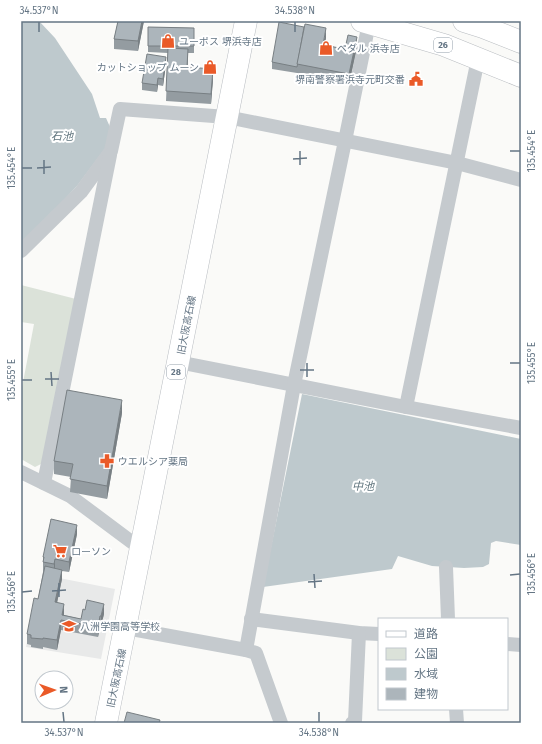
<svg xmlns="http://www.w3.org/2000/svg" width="542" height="744" font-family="'Fira Sans','Noto Sans JP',sans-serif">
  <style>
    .built { fill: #e8e9e9 }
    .green { fill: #dbe2d9 }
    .water { fill: #bec9cd }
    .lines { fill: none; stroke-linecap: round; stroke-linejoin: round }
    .primary-casing { stroke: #b9bdc2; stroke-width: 23 }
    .trunk-casing { stroke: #b8bcc0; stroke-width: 23 }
    .minor { stroke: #c5cace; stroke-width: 14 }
    .primary { stroke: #fff; stroke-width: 22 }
    .trunk { stroke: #fff; stroke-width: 22 }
    .wall { fill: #949ca1 }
    .shaded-wall { fill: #787f83 }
    .building { fill: #acb5bb; stroke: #787f83 }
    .ticks { fill: none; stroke: #647584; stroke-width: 1.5 }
    .labels { text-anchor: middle; stroke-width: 4; stroke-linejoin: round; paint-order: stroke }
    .shield { fill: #fff; stroke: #929ea9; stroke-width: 1 }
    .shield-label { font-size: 9px; font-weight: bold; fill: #647584 }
    .poi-label { font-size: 10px; fill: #647584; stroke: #fff; text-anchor: start }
    .street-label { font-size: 10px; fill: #647584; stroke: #fff }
    .water-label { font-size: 11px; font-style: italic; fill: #5f747d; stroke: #fff }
    .neatline { fill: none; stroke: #647584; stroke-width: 1.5 }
    .ticks-label { font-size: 10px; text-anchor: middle; fill: #647584 }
  </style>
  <rect width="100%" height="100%" fill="#fafaf8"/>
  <!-- built -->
  <path class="built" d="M 44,575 L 115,589 L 101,659 L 26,647 L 34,608 L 38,608 Z"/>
  <!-- green -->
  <path class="green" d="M 21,285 L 76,299 L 43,463 L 35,467 L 21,459 L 21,393 L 34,324 L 21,322 Z"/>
  <!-- water -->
  <g class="water">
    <path d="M 21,21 L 39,21 L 55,38 L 92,94 L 100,118 L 106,118 L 110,127 L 107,146 L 77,186 L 21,246 Z"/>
    <path d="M 302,394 L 521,439 L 521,545 L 496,541 L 491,543 L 489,564 L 483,567 L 464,568 L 432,566 L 398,556 L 392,569 L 263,587 Z"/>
  </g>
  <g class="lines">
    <defs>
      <path id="primary" d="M 106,723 L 246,21"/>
      <g id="trunk">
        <path d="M 362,21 L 444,45 L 521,76"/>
        <path d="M 464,21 L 483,27 L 521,42"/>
      </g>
    </defs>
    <!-- primary casing -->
    <use href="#primary" class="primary-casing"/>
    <!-- trunk casing -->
    <use href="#trunk" class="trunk-casing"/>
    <!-- minor -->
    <g class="minor">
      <path d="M 21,251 L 81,192 L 111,151 L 120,109 L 227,117 L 457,163 L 521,180"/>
      <path d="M 178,362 L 406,407 L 521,428"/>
      <path d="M 406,407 L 478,59"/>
      <path d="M 21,472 L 70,496 L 141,549"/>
      <path d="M 44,483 L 110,155"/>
      <path d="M 446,567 L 448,619"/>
      <path d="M 251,619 L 359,633 L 379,634"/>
      <path d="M 126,628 L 246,650 L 256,653 L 281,723"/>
      <path d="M 507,644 L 521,645"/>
      <path d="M 246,650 L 294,385 L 345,141 L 369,23"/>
      <path d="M 456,709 L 457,723"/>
      <path d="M 352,723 L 355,721 L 359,633"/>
    </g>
    <!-- primary -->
    <use href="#primary" class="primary"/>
    <!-- trunk -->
    <use href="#trunk" class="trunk"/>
  </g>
  <!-- wall -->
  <g class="wall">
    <path d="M 118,21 L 144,21 L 138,51 L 114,49 L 114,39 Z"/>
    <path d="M 148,27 L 194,28 L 194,53 L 188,53 L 188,67 L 213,79 L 211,104 L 166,101 L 168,53 L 148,52 Z"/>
    <path d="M 326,38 L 324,45 L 345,49 L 357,47 L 349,84 L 297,74 L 297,73 L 272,69 L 272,62 Z"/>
    <path d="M 166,64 L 163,86 L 158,85 L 157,92 L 142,90 L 142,83 Z"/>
    <path d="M 122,413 L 107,499 L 70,492 L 71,477 L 54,474 L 54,461 Z"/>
    <path d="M 77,534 L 69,572 L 62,571 L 62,579 L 57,603 L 64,614 L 64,615 L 81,619 L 104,614 L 101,626 L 100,626 L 98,637 L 61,630 L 57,650 L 43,647 L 43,649 L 31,647 L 31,645 L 27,644 L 27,634 L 38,599 L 43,572 L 43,557 Z"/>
  </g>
  <!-- shaded-wall -->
  <g class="shaded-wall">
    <path d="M 142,21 L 144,21 L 138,51 L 138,41 Z"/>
    <path d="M 326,28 L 326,38 L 323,55 L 323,45 Z"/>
    <path d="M 357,37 L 357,47 L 349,84 L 349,74 Z"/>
    <path d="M 166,57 L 166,64 L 163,86 L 163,79 Z"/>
    <path d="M 213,69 L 213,79 L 211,104 L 211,94 Z"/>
    <path d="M 158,78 L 158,85 L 157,92 L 157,85 Z"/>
    <path d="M 122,400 L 122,413 L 107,499 L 107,486 Z"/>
    <path d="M 77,525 L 77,534 L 69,572 L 69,562 Z"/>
    <path d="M 55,559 L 55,569 L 54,574 L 54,564 Z"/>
    <path d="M 62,570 L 62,579 L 55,612 L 55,602 Z"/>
    <path d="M 64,604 L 64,614 L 63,620 L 62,615 Z"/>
    <path d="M 104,604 L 104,614 L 101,626 L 101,616 Z"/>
    <path d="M 100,616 L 100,626 L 98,637 L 98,627 Z"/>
    <path d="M 61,620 L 61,630 L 57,650 L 57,640 Z"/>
  </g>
  <!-- building -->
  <g class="building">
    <path d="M 118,21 L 142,21 L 138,41 L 114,39 Z"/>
    <path d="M 279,22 L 304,27 L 297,67 L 272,62 Z"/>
    <path d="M 305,24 L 326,28 L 323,45 L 345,49 L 348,35 L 357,37 L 349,74 L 297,64 Z"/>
    <path d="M 148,27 L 194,28 L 194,46 L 148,46 Z"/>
    <path d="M 168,48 L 188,49 L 187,67 L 213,69 L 211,94 L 166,91 Z"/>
    <path d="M 147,54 L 166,57 L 163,79 L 158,78 L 157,85 L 142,83 Z"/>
    <path d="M 67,390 L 122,400 L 107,486 L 70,479 L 73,464 L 54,461 Z"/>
    <path d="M 51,519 L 77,525 L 69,562 L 55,559 L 54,564 L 43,562 L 44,557 L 43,557 Z"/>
    <path d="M 45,566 L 62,570 L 55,602 L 64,604 L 62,615 L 81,619 L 83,609 L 85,610 L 87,600 L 104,604 L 101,616 L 100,616 L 98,627 L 61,620 L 57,640 L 43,638 L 43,639 L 31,638 L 31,635 L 27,634 L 34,598 L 38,599 Z"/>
    <path d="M 127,712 L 160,720 L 159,723 L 124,723 Z"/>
  </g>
  <!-- ticks -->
  <path class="ticks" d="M 39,22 L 39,32M 295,22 L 295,32M 300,151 L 300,165M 510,151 L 520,151M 293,159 L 307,158M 44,160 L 44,174M 22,168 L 32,168M 37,168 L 51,167M 307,363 L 307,377M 510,363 L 520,363M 300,370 L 314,370M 51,372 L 52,386M 45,379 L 59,379M 22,380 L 32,380M 314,574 L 315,588M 510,575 L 520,574M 308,582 L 322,581M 59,583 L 59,597M 52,591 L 66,590M 22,592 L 32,591M 63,712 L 64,722M 319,712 L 319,722"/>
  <!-- icons -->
  <defs>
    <symbol id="shop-bare" viewBox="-9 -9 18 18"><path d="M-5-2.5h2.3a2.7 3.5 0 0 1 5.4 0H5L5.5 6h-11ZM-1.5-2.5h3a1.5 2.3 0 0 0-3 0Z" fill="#ea5a28" stroke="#fff" stroke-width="2.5" paint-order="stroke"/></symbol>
    <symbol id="civic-bare" viewBox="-9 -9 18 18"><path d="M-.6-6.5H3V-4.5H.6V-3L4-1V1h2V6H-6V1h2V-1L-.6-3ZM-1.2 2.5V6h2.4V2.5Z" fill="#ea5a28" stroke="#fff" stroke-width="2.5" paint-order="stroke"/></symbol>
    <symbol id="pharmacy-bare" viewBox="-9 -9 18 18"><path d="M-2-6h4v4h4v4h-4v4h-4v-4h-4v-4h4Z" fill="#ea5a28" stroke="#fff" stroke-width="2.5" paint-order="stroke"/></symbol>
    <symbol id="supermarket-bare" viewBox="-9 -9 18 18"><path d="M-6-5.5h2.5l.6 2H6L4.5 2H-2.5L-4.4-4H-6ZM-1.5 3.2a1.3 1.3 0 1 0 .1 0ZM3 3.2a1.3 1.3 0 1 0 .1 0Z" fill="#ea5a28" stroke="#fff" stroke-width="2.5" paint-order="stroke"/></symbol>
    <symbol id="school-bare" viewBox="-9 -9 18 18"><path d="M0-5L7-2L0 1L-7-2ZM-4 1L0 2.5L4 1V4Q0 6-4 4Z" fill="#ea5a28" stroke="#fff" stroke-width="2.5" paint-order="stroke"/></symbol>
  </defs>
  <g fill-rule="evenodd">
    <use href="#shop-bare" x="158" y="31" width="20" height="20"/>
    <use href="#shop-bare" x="316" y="38" width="20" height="20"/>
    <use href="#shop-bare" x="200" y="57" width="20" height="20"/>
    <use href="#civic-bare" x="406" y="69" width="20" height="20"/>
    <use href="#pharmacy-bare" x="97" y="451" width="20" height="20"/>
    <use href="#supermarket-bare" x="50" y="541" width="20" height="20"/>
    <use href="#school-bare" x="59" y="616" width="20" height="20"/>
  </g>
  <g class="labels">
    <!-- shield labels -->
    <g class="shield">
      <rect x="434" y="38" width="18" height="14" rx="3"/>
      <rect x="167" y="365" width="18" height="14" rx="3"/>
    </g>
    <g class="shield-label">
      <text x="443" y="48">26</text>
      <text x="176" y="375">28</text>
    </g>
    <!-- poi labels -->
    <g class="poi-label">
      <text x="179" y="45">ユーポス 堺浜寺店</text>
      <text x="337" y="52">ペダル 浜寺店</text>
      <text x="199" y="71" text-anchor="end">カットショップ ムーン</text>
      <text x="405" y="83" text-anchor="end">堺南警察署浜寺元町交番</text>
      <text x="118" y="465">ウエルシア薬局</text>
      <text x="71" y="555">ローソン</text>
      <text x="80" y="630">八洲学園高等学校</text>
    </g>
    <!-- street labels -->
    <g class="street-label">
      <text transform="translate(186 325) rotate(-79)" y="4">旧大阪高石線</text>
      <text transform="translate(116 678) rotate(-78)" y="4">旧大阪高石線</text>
    </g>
    <!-- water labels -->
    <g class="water-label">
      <text x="62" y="140">石池</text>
      <text x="363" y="490">中池</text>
    </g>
  </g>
  <!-- border -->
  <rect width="542" height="744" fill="none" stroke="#ffffff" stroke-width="44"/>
  <!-- legend -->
  <rect x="378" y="618" width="130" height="92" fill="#ffffff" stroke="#c1c8ce"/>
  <rect x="386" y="631" width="20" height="6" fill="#ffffff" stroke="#c1c8ce"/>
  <text x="414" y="638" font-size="12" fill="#647584">道路</text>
  <rect x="386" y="648" width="20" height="12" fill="#dbe2d9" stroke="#c1c8ce"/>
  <text x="414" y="658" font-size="12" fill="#647584">公園</text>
  <rect x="386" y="668" width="20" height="12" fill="#bec9cd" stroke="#c1c8ce"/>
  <text x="414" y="678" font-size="12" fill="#647584">水域</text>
  <rect x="386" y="688" width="20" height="12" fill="#acb5bb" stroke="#c1c8ce"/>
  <text x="414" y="698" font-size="12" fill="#647584">建物</text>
  <!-- north arrow -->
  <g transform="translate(54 690) rotate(88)"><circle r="19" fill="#ffffff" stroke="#c1c8ce"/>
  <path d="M0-3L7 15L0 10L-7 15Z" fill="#ea5a28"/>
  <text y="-6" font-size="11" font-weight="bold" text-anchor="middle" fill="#647584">N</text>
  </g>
  <rect x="22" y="22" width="498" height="700" class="neatline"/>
  <g class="ticks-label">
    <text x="39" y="14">34.537°N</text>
    <text x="295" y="14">34.538°N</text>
    <text transform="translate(531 151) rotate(-90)" y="4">135.454°E</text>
    <text transform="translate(11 168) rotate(-90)" y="4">135.454°E</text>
    <text transform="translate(531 363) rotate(-90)" y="4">135.455°E</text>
    <text transform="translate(11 380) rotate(-90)" y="4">135.455°E</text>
    <text transform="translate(531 574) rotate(-90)" y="4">135.456°E</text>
    <text transform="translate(11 592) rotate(-90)" y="4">135.456°E</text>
    <text x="64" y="736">34.537°N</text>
    <text x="319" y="736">34.538°N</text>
  </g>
</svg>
